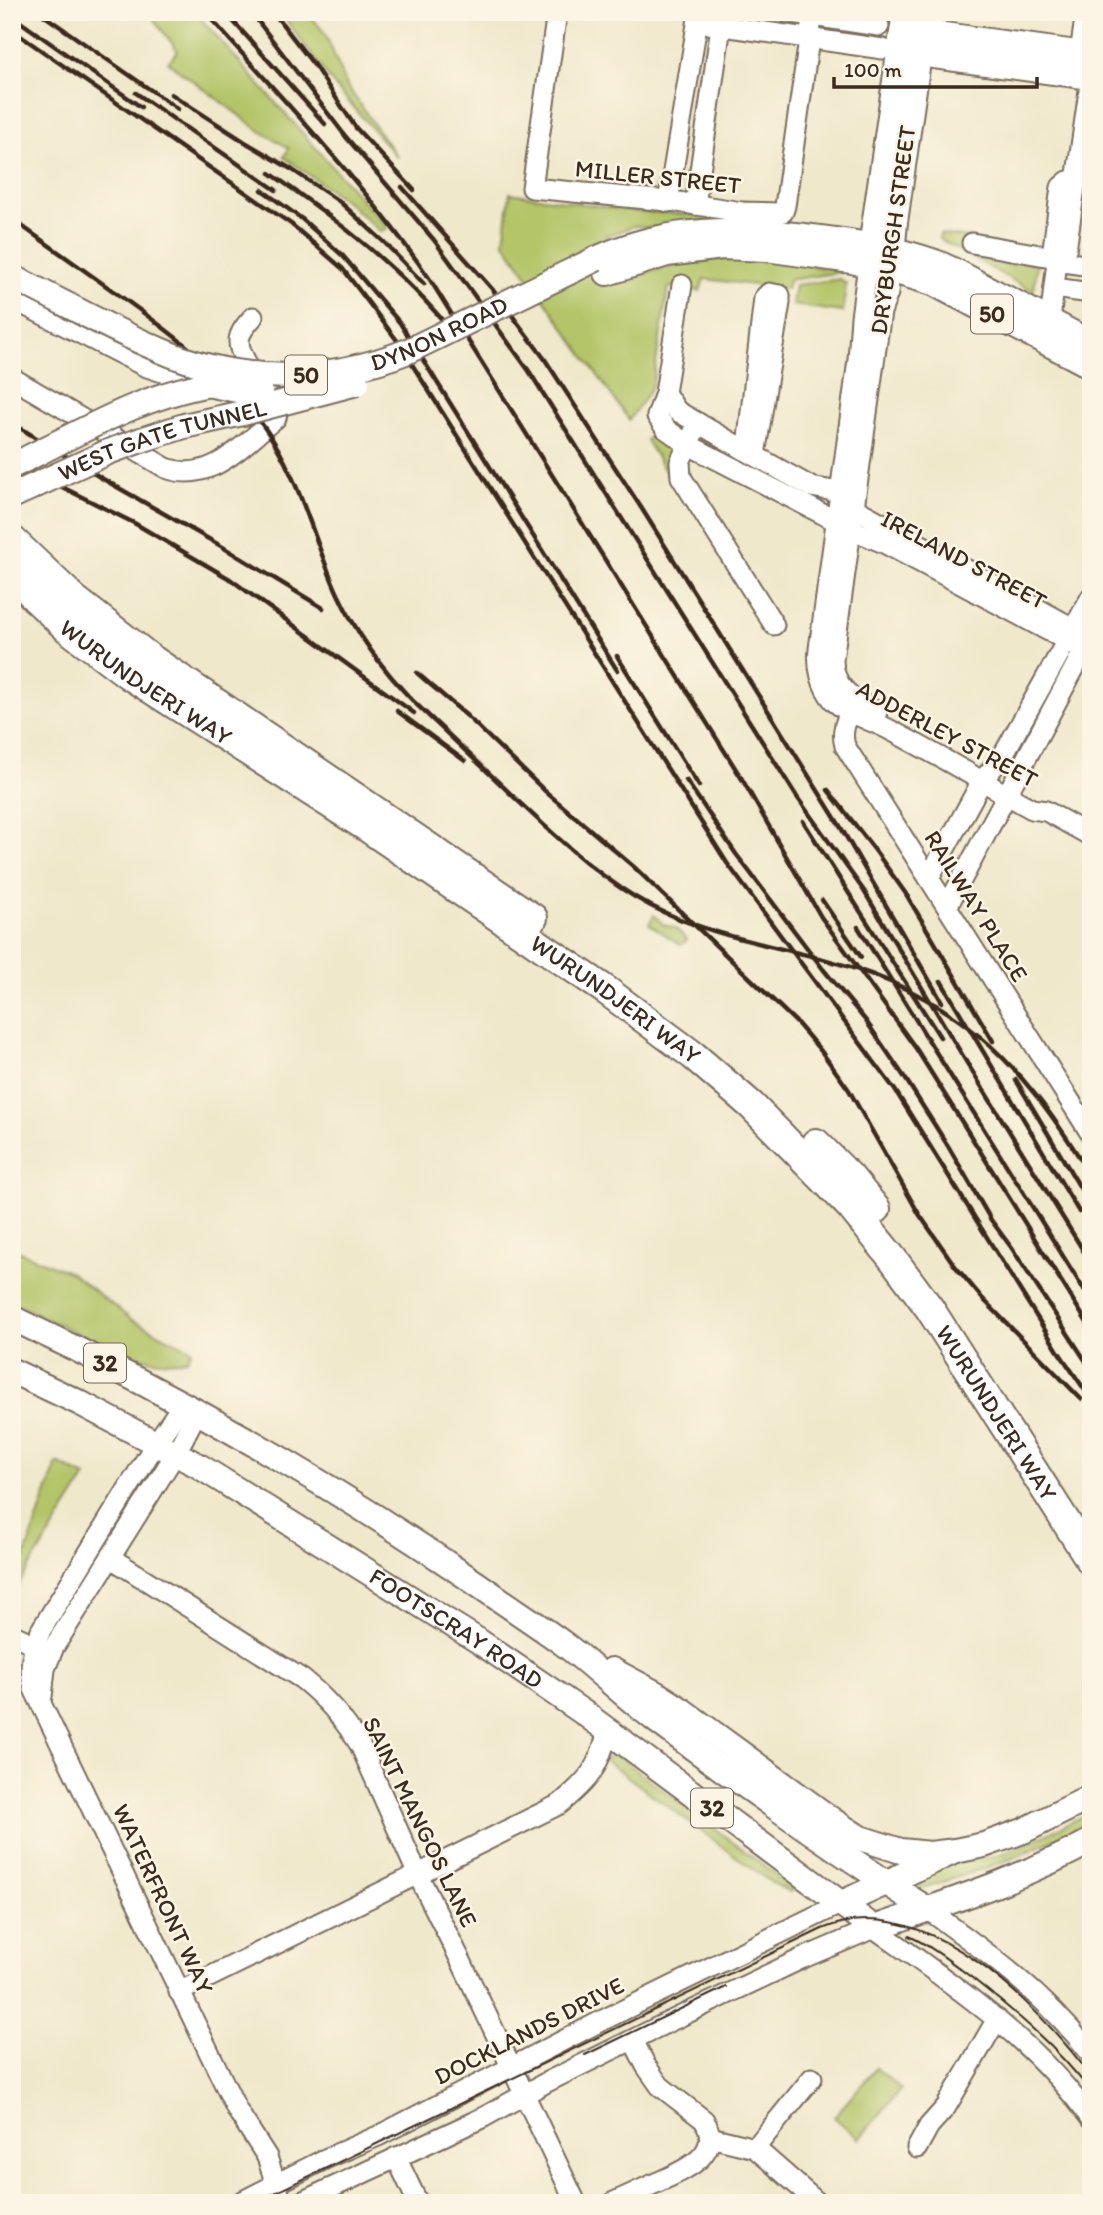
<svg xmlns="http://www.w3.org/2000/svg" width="1103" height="2215" font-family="Itim,sans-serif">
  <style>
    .green { fill: #b3c568; stroke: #777843; stroke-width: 2 }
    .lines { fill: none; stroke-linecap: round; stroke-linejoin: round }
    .minor-casing { stroke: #7a6c5b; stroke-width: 23 }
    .major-casing { stroke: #7a6c5b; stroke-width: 28 }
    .highway-casing { stroke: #7a6c5b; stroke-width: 32 }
    .minor { stroke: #fff; stroke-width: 19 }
    .major { stroke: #fff; stroke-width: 24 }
    .highway { stroke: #fff; stroke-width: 28 }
    .tram { stroke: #3b2a1e; stroke-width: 2 }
    .rail { stroke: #3b2a1e; stroke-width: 4.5 }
    .major-bridge-casing { stroke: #7a6c5b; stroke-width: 28; stroke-linecap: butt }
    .major-bridge { stroke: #fff; stroke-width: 24 }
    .labels { text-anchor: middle; stroke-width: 5; stroke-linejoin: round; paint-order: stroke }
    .shield { fill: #fcf5e5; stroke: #75675a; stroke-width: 2 }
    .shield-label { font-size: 23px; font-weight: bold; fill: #3b2a1e }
    .street-label { font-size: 24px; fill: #3b2a1e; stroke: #fcf5e5 }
  </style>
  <rect width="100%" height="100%" fill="#fcf5e5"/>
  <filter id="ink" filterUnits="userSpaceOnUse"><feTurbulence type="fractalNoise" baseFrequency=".0143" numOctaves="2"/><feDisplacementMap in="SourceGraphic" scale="14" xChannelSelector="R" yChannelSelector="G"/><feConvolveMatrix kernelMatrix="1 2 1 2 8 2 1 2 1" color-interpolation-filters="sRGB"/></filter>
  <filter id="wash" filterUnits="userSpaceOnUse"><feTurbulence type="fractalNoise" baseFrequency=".00686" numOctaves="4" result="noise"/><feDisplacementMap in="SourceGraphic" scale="28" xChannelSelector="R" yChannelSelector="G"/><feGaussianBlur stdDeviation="1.57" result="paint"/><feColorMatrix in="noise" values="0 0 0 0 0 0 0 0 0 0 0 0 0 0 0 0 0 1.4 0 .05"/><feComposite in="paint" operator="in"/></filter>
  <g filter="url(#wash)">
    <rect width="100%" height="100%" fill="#f0e8cb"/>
    <!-- green -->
    <g class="green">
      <path d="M 148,12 L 195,12 L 387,228 L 381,232 L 348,203 L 284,157 L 289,148 L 260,131 L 168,62 L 178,51 Z"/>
      <path d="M 280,12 L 307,12 L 325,33 L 347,86 L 398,158 L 334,85 Z"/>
      <path d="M 510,193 L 639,212 L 713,215 L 733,221 L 661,229 L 635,226 L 606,236 L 606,240 L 591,248 L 628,278 C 654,271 680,262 707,260 C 754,255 801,265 847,271 L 789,280 L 787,289 L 704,279 L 700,291 L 670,287 L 668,290 L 653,381 L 650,390 L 629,420 L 504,242 Z"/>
      <path d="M 940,234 L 971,238 L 969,250 L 983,259 L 1013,265 L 1016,260 L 1037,264 L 1034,289 L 1032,291 L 939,239 Z"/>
      <path d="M 840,279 L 846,284 L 843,312 L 792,305 L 795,285 Z"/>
      <path d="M 652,435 L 674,451 L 675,459 L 670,479 L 646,440 Z"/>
      <path d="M 654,915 L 664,925 L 675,928 L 687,940 L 681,945 L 649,924 Z"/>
      <path d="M 12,1249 L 71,1273 L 132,1320 L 192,1350 L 187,1359 C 144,1374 52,1320 12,1301 Z"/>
      <path d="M 57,1463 L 86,1477 L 12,1595 L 12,1593 Z"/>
      <path d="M 611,1751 L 794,1888 L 790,1892 L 772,1883 L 606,1761 Z"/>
      <path d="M 1091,1812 L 1091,1823 L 1011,1859 L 926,1888 L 917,1889 L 912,1885 C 927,1862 962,1863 986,1858 C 1021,1850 1059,1827 1091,1812 Z"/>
      <path d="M 876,2068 L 901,2089 L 859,2139 L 834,2117 Z"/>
    </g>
  </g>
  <g filter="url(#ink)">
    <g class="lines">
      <defs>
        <g id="minor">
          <path d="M 557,12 L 532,188 L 678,202 L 742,212 L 779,213 L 783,212 L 785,206 L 813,12"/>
          <path d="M 786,12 L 879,26"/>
          <path d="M 709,24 L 883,49"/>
          <path d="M 1080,53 L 1086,12"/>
          <path d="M 668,202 L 699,12"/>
          <path d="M 695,205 L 723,12"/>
          <path d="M 972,243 L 1057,258"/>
          <path d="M 1057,258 L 1066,250 L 1091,77"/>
          <path d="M 1057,261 L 1091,266"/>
          <path d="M 868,265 L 861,317 L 858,360 L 819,649 C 817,667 821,686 833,700 C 848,715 872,720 890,730 C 938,755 985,783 1032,809 L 1046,811 L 1091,836"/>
          <path d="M 682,285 L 665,393 L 657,416 L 666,429 L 687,444 L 836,521"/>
          <path d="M 1054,288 L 1091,293"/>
          <path d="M 1050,321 L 1057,261 L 1053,248 L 1061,187 L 1068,181 L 1076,182"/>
          <path d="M 247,364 C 235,342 236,336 253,317"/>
          <path d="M 12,378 L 166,468 C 211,485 244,443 276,418 L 278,408"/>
          <path d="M 665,393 L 677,411 L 743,449 L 811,487 L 839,492"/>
          <path d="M 698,423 L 680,462 L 681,477 L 774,625"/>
          <path d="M 743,449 L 748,438 L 764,298 L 769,293 L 780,295 L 780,303 L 755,455"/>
          <path d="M 854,508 L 1084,634"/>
          <path d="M 851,529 L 886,544 L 1075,645"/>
          <path d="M 855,702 C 848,717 840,729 845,746 L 1091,1134"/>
          <path d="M 877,712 C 854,699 833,689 833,660 L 881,312 L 888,293 L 890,270"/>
          <path d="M 930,876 L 982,781 L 1002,757 L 1091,597"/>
          <path d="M 948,905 L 1091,637"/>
          <path d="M 183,1404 L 156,1443 L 41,1630 C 32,1651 28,1667 34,1689 L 237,2110 L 267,2157 L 282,2203"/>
          <path d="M 111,1558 L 302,1679 C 326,1698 344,1719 360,1745 L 418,1875 L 461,1961 L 576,2203"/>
          <path d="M 12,1634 L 35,1645"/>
          <path d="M 42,1697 L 45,1669 L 54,1647 L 176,1453 L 197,1412"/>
          <path d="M 927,1909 C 987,1952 1046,1995 1091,2054"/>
          <path d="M 179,1992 L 560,1804 C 590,1779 598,1769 608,1731"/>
          <path d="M 710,2137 L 755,2148 L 818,2203"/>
          <path d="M 755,2148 L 812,2078"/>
          <path d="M 917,2148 L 929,2126 L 946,2107 L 997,2019"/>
          <path d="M 396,2157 L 418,2203"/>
          <path d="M 239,2203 L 325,2159 L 378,2136 L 601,2021 L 840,1904"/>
          <path d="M 299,2203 L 484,2117 L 547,2082 L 656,2028 L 801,1959 L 874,1928 C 953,1984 1034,2039 1091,2119"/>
          <path d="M 612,2203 C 627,2196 643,2189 658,2182 C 682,2171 725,2155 704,2120 L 660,2086 L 646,2066 L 633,2040"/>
        </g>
        <g id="major">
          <path d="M 908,30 L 1091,55"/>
          <path d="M 904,52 L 1091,77"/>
          <path d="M 596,259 C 671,224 740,228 820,238 C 859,243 898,249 935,262 C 953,269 970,279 987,288 C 1022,306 1056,324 1091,343"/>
          <path d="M 869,261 L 905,12"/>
          <path d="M 891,265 L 895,222 L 925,12"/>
          <path d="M 607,273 L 667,254 L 722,247 L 766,249 L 852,261 L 890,270 L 933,283 L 1091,366"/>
          <path d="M 12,296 L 146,364 L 207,384"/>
          <path d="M 12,1318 C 176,1395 334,1485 483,1588 C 510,1607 538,1625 564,1644 C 596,1668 625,1697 657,1721 C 745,1787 835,1850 927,1909"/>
          <path id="s1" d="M 12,1371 L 80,1403 L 199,1466 L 477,1640 L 584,1713 L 874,1928 C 948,1902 1022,1879 1091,1841"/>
          <path d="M 612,1670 L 657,1694 L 680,1709 L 832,1820 L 860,1838 L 901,1851 L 930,1854 L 955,1851"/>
          <path d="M 840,1904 L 955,1851 L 984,1845 L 1023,1831 L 1091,1797"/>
        </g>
        <g id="highway">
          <path d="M 12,540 L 73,598 L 150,658 L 533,918"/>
          <path id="s2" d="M 12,571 L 35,598 L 67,628 L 129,675 L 368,828 L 607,991 L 694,1056 L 751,1105 L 850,1206 L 893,1259 L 930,1309 L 1091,1561"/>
          <path d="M 816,1143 L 850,1177 L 876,1209"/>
        </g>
      </defs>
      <!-- minor casing -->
      <use href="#minor" class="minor-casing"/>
      <!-- major casing -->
      <use href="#major" class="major-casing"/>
      <!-- highway casing -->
      <use href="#highway" class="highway-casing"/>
      <!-- minor -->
      <use href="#minor" class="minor"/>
      <!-- major -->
      <use href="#major" class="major"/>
      <!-- highway -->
      <use href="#highway" class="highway"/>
      <!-- tram -->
      <g class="tram">
        <path d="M 909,1936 C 931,1946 951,1962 971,1977 C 1015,2012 1057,2047 1091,2092"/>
        <path d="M 585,2055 L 726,1987"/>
        <path d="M 254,2203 L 822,1929 C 923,1887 1036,2003 1091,2076"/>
      </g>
      <!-- rail -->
      <g class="rail">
        <path d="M 39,12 L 178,109"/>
        <path d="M 205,12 C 282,99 363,182 429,278 L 742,779 L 821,917 L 917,1050 L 1091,1329"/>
        <path d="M 225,12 L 325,124"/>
        <path d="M 251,12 L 346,137 L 434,240 L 529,371 L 797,797 L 864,891 L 967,1063 L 1091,1263"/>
        <path d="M 273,12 L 314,65 L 356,128 L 414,190"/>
        <path d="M 12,16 L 141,107"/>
        <path d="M 12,30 L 291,224 L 343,269 L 396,339 L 727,863 L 895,1090 L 1058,1351 L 1091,1399"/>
        <path d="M 136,93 L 276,190"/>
        <path d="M 171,94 L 245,142 L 291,169 L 340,202 L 384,242 L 424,284"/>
        <path d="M 270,173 C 336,219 403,270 454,334"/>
        <path d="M 402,187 L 493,290 L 544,358 L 642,509 L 840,826 L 942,1002"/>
        <path d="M 262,190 L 302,219 L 343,256 L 400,323 L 617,670"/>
        <path d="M 12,219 C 47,244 82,269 116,293 C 175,335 236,380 274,442 C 303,490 315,544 338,594 C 357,635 383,670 414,702 C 449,735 484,768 518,801 C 560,840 600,879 651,906 C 705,934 765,944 823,959 C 958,995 1020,1060 1091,1176"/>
        <path d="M 12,423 L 103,479 L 221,546 L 323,608"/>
        <path d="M 12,462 L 134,523 L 230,579 L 414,713"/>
        <path d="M 617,656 L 699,786"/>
        <path d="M 417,673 L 467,716 L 546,792 L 634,867 L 797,1023 L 821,1051 L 849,1090 L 919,1214 L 955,1266 L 982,1298 L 1081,1399"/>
        <path d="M 397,711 L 465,761"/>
        <path d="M 686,780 L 736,854 L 823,969 L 866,1021 L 905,1078 L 948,1146 L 991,1220 L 1011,1247 L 1091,1369"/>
        <path d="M 828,790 L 874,849 L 906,894 L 993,1041"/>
        <path d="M 803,821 L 940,1037"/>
        <path d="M 822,900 L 861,957"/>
        <path d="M 858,927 L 1091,1301"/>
        <path d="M 941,981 L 1079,1212"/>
        <path d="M 1016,1080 L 1091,1206"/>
      </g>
      <defs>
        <g id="major-bridge">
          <path id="s3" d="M 12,277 C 62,301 109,329 160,350 C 240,385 328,383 408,351 L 596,259"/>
          <path d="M 207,384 L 237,390 L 260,392"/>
          <path d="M 12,466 C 79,433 146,392 222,382"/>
          <path id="s4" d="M 12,496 L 108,452 L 141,440 L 184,426 L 247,412 L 357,383"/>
        </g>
      </defs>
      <!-- major-bridge casing -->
      <use href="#major-bridge" class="major-bridge-casing"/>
      <!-- major-bridge -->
      <use href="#major-bridge" class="major-bridge"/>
    </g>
  </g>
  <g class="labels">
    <!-- shield labels -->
    <g class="shield">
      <rect x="971" y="294.5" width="42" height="39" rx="5"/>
      <rect x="285" y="355.5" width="42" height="39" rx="5"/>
      <rect x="84" y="1343.5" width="42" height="39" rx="5"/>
      <rect x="691" y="1788.5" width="42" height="39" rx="5"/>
    </g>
    <g class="shield-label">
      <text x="992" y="322">50</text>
      <text x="306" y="383">50</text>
      <text x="105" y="1371">32</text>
      <text x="712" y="1816">32</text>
    </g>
    <!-- street labels -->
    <g class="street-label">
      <text transform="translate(658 177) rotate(6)" y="8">MILLER STREET</text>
      <text transform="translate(893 230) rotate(-82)" y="8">DRYBURGH STREET</text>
      <text dy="8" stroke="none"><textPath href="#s3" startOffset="455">DYNON ROAD</textPath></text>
      <text dy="8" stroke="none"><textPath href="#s4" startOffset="161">WEST GATE TUNNEL</textPath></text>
      <text transform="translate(964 560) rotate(28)" y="8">IRELAND STREET</text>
      <text dy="8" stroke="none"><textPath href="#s2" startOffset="175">WURUNDJERI WAY</textPath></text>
      <text transform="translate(947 734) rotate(28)" y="8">ADDERLEY STREET</text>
      <text transform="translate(976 906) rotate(58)" y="8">RAILWAY PLACE</text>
      <text dy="8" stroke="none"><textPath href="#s2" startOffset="742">WURUNDJERI WAY</textPath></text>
      <text dy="8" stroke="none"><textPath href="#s2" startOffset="1309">WURUNDJERI WAY</textPath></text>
      <text dy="8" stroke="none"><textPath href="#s1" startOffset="514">FOOTSCRAY ROAD</textPath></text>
      <text transform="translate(420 1822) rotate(64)" y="8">SAINT MANGOS LANE</text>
      <text transform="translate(163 1899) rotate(65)" y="8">WATERFRONT WAY</text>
      <text transform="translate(529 2031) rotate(-27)" y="8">DOCKLANDS DRIVE</text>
    </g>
  </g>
  <!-- margin -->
  <rect width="1103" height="2215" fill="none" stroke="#fcf5e5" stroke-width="42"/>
  <!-- scale -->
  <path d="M834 77v10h203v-10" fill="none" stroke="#3b2a1e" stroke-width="3.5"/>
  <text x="844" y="77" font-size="21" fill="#3b2a1e" stroke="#fcf5e5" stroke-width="5" paint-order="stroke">100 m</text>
</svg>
